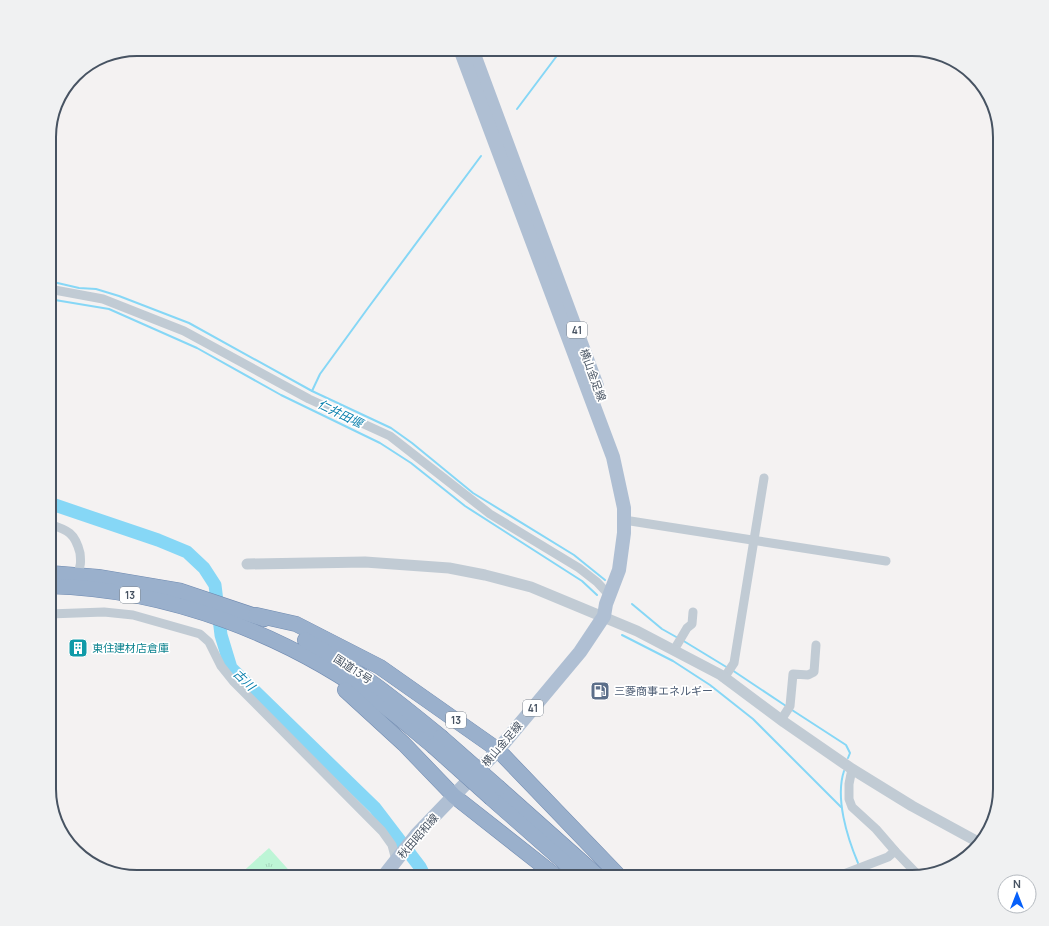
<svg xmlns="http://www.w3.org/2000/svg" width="1049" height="926" font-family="Manrope,'Noto Sans JP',sans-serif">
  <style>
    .grass { fill: url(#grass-tufts) }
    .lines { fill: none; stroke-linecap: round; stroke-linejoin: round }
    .stream { stroke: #86d7f6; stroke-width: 2 }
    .river { stroke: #86d7f6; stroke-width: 13 }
    .trunk-casing { stroke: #708bb1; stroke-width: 16 }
    .minor { stroke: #c1cbd4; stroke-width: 9 }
    .tertiary { stroke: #c1cbd4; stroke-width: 11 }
    .primary { stroke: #afbfd3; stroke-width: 14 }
    .trunk { stroke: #9ab0cc; stroke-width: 15 }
    .trunk-bridge-casing { stroke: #708bb1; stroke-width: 16; stroke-linecap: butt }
    .trunk-bridge { stroke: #9ab0cc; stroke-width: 15 }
    .labels { text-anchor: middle; stroke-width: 3.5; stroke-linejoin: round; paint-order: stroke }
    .shield { fill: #fff; stroke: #7e8791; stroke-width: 1 }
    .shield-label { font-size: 10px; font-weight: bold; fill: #475362 }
    .street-label { font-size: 11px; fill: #475362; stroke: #fff }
    .culture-label { font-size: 11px; fill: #0d838f; stroke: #fff; text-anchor: start }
    .service-label { font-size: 11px; fill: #4e5e75; stroke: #fff; text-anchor: start }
    .water-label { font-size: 12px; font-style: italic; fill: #027cab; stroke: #fff }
    .rim { fill: none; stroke: #475362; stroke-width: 2 }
  </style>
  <defs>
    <pattern id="grass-tufts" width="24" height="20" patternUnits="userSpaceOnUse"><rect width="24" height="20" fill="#bdf5d6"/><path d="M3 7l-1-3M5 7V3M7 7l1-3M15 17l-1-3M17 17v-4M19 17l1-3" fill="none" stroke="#a4d4ba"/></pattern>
  </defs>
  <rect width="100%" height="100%" fill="#f4f2f2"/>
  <!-- grass -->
  <path class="grass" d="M 269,848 L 295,877 L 237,877 Z"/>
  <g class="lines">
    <!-- stream -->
    <g class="stream">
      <path d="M 517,109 L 562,49"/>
      <path d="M 49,281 L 79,288 L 96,289 L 119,296 L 189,323 L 312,391 L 391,428 L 412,443 L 473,493 L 574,555 L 605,580"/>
      <path d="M 49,299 L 109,309 L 197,348 L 281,395 L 380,443 L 411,463 L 465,506 L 582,581 L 597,595"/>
      <path d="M 312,391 L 320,374 L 368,308 L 481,156"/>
      <path d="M 632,604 L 662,629 L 678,638"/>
      <path d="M 622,635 L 673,661 L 710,685 L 753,719 L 841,807"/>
      <path d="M 682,640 L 728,668"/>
      <path d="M 732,670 L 786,706"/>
      <path d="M 792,710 L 846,745 L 850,753 L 848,758"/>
      <path d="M 844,771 C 835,798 847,837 858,863"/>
      <path d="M 862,871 L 863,877"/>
    </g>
    <!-- river -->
    <path class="river" d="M 49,503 L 158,540 L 187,552 L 204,568 L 215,585 L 221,635 L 231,668 L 375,808 L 420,867 L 425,877"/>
    <defs>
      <g id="trunk">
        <path d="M 49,573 L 98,577 L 181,591 L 264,619"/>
        <path d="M 49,586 C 169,589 288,635 384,706 C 401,719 417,733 433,746"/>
        <path d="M 256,615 L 296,624 L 380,667 L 498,750 L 620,877"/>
        <path d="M 305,640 C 356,668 396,700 441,737"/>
        <path d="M 345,690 L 404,744 L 454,796 L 557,877"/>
        <path d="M 499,788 L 599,877"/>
        <path d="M 491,798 L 581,877"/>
      </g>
    </defs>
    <!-- trunk casing -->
    <use href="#trunk" class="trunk-casing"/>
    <!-- minor -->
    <g class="minor">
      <path d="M 49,289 L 103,299 L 184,331 L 309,399 L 390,436 L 490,514 L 579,568 L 597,582 L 610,596"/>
      <path d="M 624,520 L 886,561"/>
      <path d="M 49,524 C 68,530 75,533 80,553 C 81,562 81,566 77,575"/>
      <path d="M 49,614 L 104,612 L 133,615 L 200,634 L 209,642 L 221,666 L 233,681 L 382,831 L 392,845 L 396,860"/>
      <path d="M 674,650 L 687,628 L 692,624 L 693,612"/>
      <path d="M 724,678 L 734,663 L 764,478"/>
      <path d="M 781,720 L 790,706 L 793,674 L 808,675 L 814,672 L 816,645"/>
      <path d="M 895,851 L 919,876"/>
      <path d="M 836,877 L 888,857 L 895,851 L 876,829 L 852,807 L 849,799 L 849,784 L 852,769"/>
    </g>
    <!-- tertiary -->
    <g class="tertiary">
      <path d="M 247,564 L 365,562 L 449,568 L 485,575 L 531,587 L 637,631 L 721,675 L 784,722 L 852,769 L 912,806 L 980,843"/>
      <path d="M 1000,719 L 1000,713"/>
    </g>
    <!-- primary -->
    <g class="primary">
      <path d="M 472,49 L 597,386"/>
      <path d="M 383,877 L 417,834 L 498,750 L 580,652 L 604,616 L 606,604 L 619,570 L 624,533 L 624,508 L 613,457 L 460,49"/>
    </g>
    <!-- trunk -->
    <use href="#trunk" class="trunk"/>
    <defs>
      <g id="trunk-bridge">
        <path d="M 441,737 L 499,788"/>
        <path d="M 433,746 L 491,798"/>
      </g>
    </defs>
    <!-- trunk-bridge casing -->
    <use href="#trunk-bridge" class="trunk-bridge-casing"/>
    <!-- trunk-bridge -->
    <use href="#trunk-bridge" class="trunk-bridge"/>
  </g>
  <!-- icons -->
  <defs>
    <symbol id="building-square" viewBox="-11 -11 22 22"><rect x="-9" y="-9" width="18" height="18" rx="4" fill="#0f9aa8" stroke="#fff"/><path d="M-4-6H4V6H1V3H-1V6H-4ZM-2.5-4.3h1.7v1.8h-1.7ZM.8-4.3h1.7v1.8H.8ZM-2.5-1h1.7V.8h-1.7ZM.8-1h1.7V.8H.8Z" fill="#fff"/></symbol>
    <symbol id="fuel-square" viewBox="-11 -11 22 22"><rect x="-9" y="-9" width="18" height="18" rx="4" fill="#5c6f8a" stroke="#fff"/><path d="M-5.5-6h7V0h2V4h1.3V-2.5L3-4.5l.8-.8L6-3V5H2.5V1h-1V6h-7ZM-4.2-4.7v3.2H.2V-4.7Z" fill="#fff"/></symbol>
  </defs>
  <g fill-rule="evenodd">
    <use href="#building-square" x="67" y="637" width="22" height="22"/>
    <use href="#fuel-square" x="589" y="680" width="22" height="22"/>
  </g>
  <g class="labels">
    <!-- shield labels -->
    <g class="shield">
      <rect x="567" y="322" width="20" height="16" rx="3"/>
      <rect x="120" y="587" width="20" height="16" rx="3"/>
      <rect x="523" y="700" width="20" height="16" rx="3"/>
      <rect x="446" y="712" width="20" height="16" rx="3"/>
    </g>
    <g class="shield-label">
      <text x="577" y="334">41</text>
      <text x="130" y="599">13</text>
      <text x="533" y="712">41</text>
      <text x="456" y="724">13</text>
    </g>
    <!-- street labels -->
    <g class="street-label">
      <text transform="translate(593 375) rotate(70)" y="4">横山金足線</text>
      <text transform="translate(353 669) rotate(33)" y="4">国道13号</text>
      <text transform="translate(502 744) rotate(-49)" y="4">横山金足線</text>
      <text transform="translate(418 836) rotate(-49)" y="4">秋田昭和線</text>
    </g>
    <!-- culture labels -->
    <g class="culture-label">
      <text x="92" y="652">東住建材店倉庫</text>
    </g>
    <!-- service labels -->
    <g class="service-label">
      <text x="614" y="695">三菱商事エネルギー</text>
    </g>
    <!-- water labels -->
    <g class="water-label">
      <text transform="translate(340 414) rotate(26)" y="4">仁井田堰</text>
      <text transform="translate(244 680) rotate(44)" y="4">古川</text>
    </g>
  </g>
  <!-- crop -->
  <path d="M0 0H1049V926H0ZM137 56H912A81 81 0 0 1 993 137V789A81 81 0 0 1 912 870H137A81 81 0 0 1 56 789V137A81 81 0 0 1 137 56Z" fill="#f0f1f2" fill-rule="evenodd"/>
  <path class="rim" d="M137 56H912A81 81 0 0 1 993 137V789A81 81 0 0 1 912 870H137A81 81 0 0 1 56 789V137A81 81 0 0 1 137 56Z"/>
  <!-- north arrow -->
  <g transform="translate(1017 894)"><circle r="19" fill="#ffffff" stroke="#b5bac0"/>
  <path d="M0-3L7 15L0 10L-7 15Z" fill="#0660fa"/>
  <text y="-6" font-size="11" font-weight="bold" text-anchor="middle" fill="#475362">N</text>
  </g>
</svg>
